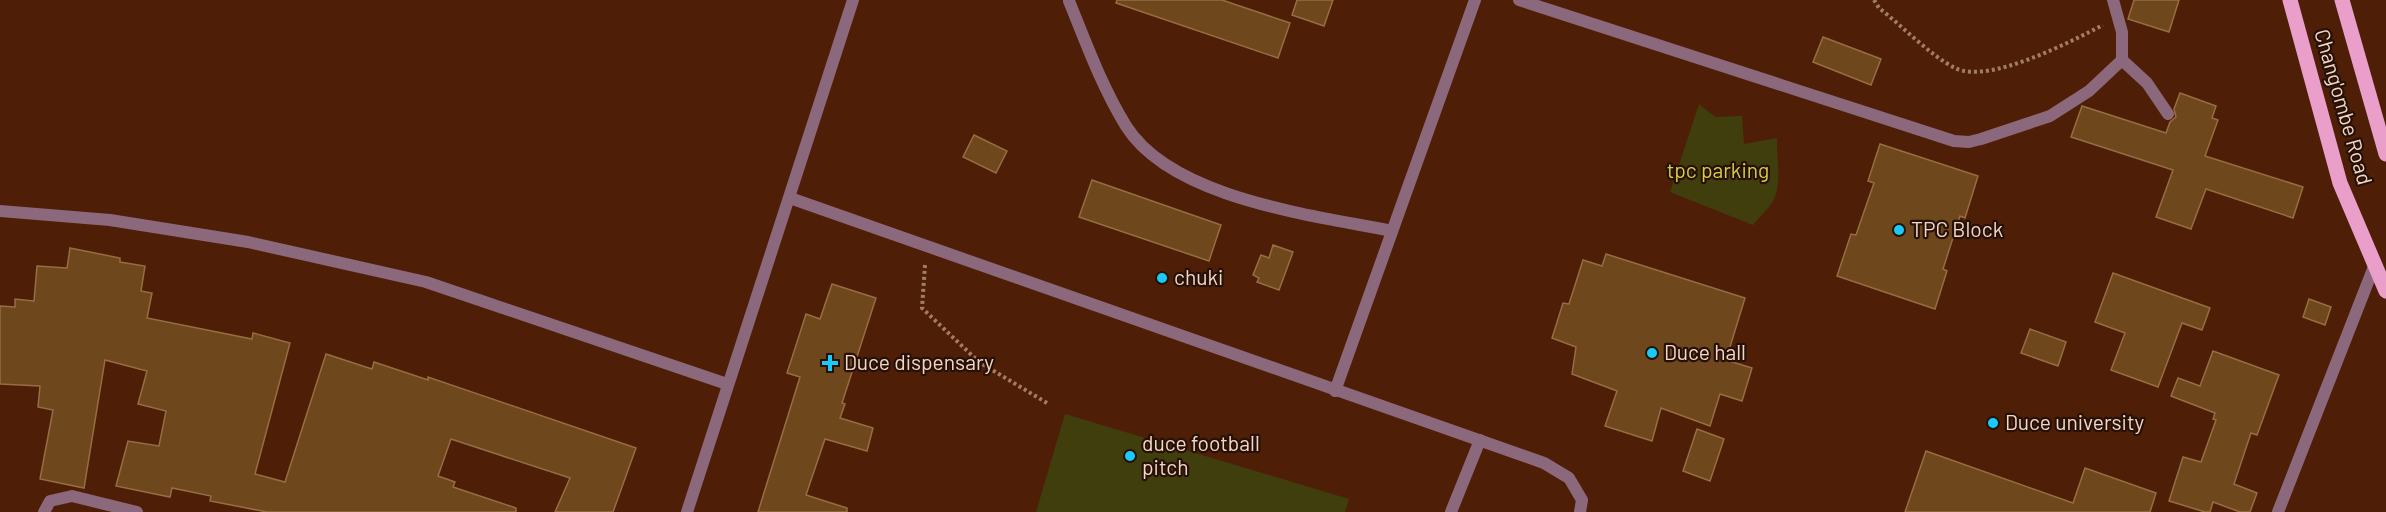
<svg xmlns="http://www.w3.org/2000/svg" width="2386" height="512" font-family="Barlow,sans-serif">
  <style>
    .green { fill: #413e0e }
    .building { fill: #6f471c; stroke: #976d42; stroke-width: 1.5 }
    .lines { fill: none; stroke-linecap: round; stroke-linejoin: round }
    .path { stroke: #a37c68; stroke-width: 4; stroke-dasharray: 3 3; stroke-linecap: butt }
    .service { stroke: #8c687c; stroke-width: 12 }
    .minor { stroke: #8c687c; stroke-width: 12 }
    .tertiary { stroke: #8c687c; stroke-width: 12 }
    .primary { stroke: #e99fc9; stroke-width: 15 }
    .poi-dot { fill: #1acafc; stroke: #261107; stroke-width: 2 }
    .labels { text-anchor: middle; stroke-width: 4.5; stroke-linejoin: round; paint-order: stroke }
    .street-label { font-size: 21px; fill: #f4d5c7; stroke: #261107 }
    .park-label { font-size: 21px; fill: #d7cc46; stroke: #261107 }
    .poi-label { font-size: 21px; fill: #f4d5c7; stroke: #261107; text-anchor: start }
  </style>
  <rect width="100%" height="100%" fill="#4e1f06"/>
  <!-- green -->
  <g class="green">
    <path d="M 1699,104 L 1715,117 L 1742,116 L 1744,144 L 1777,138 C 1776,157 1782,181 1774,199 C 1770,208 1759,217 1753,225 L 1670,192 Z"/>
    <path d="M 1065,414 L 1349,499 L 1345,512 L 1036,512 Z"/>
  </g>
  <!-- building -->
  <g class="building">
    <path d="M 1117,0 L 1222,0 L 1290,23 L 1278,58 L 1116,3 Z"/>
    <path d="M 1297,0 L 1333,0 L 1324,26 L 1292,15 Z"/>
    <path d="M 2134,0 L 2179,0 L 2169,32 L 2128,19 Z"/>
    <path d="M 1823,37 L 1881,59 L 1871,85 L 1813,62 Z"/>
    <path d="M 2180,93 L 2216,106 L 2212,118 L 2218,120 L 2205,156 L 2303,187 L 2293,218 L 2206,189 L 2191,229 L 2156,217 L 2173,170 L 2071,137 L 2082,106 L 2166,133 L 2170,122 L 2176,117 L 2174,109 Z"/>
    <path d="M 974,135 L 1007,151 L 996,173 L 963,157 Z"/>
    <path d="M 1880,144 L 1978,176 L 1965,218 L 1960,216 L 1943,269 L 1947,271 L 1935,309 L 1837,276 L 1851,234 L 1856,235 L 1867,203 L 1874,183 L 1868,181 Z"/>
    <path d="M 1092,180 L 1221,225 L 1209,261 L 1079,217 Z"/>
    <path d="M 1273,245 L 1293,252 L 1279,290 L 1257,282 L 1259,278 L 1253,275 L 1261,255 L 1269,258 Z"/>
    <path d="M 70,248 L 120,258 L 120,262 L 145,266 L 141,291 L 152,293 L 147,318 L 252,339 L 253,333 L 290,343 L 255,474 L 285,482 L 326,354 L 372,369 L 374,362 L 428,380 L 428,377 L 636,448 L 613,512 L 555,512 L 570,478 L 451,439 L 438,476 L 455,482 L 453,487 L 516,508 L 516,512 L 267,512 L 210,501 L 211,496 L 172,488 L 170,497 L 116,486 L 128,441 L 159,446 L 166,411 L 138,404 L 147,371 L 105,360 L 84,488 L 40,479 L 53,410 L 38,407 L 40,386 L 0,384 L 0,306 L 15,307 L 15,299 L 34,301 L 37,266 L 67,268 Z"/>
    <path d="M 1606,254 L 1745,298 L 1726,360 L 1752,368 L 1742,401 L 1720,394 L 1710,426 L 1661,408 L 1652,441 L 1605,426 L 1617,391 L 1572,374 L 1576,347 L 1552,338 L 1563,303 L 1569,304 L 1583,260 L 1602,266 Z"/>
    <path d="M 2113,273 L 2210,308 L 2202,330 L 2182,323 L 2158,387 L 2111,370 L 2125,333 L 2095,322 Z"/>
    <path d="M 832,284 L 876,298 L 842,403 L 845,404 L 840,418 L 873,428 L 867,451 L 825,439 L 806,495 L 847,508 L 847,512 L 758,512 L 800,377 L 787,373 L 799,336 L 806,314 L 820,319 Z"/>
    <path d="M 2309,299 L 2331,307 L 2325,325 L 2303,317 Z"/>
    <path d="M 2030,329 L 2066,342 L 2058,366 L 2021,353 Z"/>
    <path d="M 2213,351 L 2279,375 L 2257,435 L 2251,433 L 2234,484 L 2257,493 L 2250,512 L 2240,512 L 2213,502 L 2210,512 L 2205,512 L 2169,501 L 2183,457 L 2201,462 L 2216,420 L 2213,419 L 2215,413 L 2171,396 L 2178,378 L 2200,386 Z"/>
    <path d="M 1697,429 L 1724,439 L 1710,481 L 1683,471 Z"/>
    <path d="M 1926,451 L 2073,503 L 2085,468 L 2156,493 L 2150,512 L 1905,512 Z"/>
  </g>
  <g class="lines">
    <!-- path -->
    <g class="path">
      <path d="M 1874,0 L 1879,8 C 1901,25 1931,56 1955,68 C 1988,85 2072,41 2103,25"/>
      <path d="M 925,265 L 922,308 L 979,362 L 1047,403"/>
    </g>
    <!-- service -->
    <g class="service">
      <path d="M 1519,0 L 1954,141 L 1969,142 L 1981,139 L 2050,116 L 2089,91 L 2122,60"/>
      <path d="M 2113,0 L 2122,32 L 2122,60 L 2147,83 L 2168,114"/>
      <path d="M 1069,1 C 1086,43 1102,87 1126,126 C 1172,199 1313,215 1392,231"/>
      <path d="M 790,198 L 1544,463 L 1569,478 L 1582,500 L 1580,512"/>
      <path d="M 1335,391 L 1475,0"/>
      <path d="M 1451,512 L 1480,440"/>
      <path d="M 2278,512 L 2375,264"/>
    </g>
    <!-- minor -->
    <g class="minor">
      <path d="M 0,211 L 110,220 L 248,242 L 426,282 L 727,384"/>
      <path d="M 44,512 L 50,501 L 72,496 L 137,512"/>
    </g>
    <!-- tertiary -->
    <path class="tertiary" d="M 687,512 L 853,0"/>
    <!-- primary -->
    <g class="primary">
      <path d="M 2290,0 L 2340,183 L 2386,291"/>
      <path d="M 2342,0 L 2386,154"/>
    </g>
  </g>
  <!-- markers -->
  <g class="poi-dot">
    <circle cx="1899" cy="230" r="6"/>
    <circle cx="1162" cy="278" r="6"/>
    <circle cx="1652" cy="353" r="6"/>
    <path d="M827 354h6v6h6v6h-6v6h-6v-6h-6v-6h6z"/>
    <circle cx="1993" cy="423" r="6"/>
    <circle cx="1130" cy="456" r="6"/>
  </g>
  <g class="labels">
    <!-- street labels -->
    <g class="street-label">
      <text transform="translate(2343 107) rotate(74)" y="7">Chang'ombe Road</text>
    </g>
    <!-- park labels -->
    <g class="park-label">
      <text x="1718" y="178">tpc parking</text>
    </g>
    <!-- poi labels -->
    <g class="poi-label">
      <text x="1911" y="237">TPC Block</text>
      <text x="1174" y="285">chuki</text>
      <text x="1664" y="360">Duce hall</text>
      <text x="844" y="370">Duce dispensary</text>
      <text x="2005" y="430">Duce university</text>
      <text x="1142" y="451">duce football<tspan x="1142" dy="24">pitch</tspan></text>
    </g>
  </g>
</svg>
